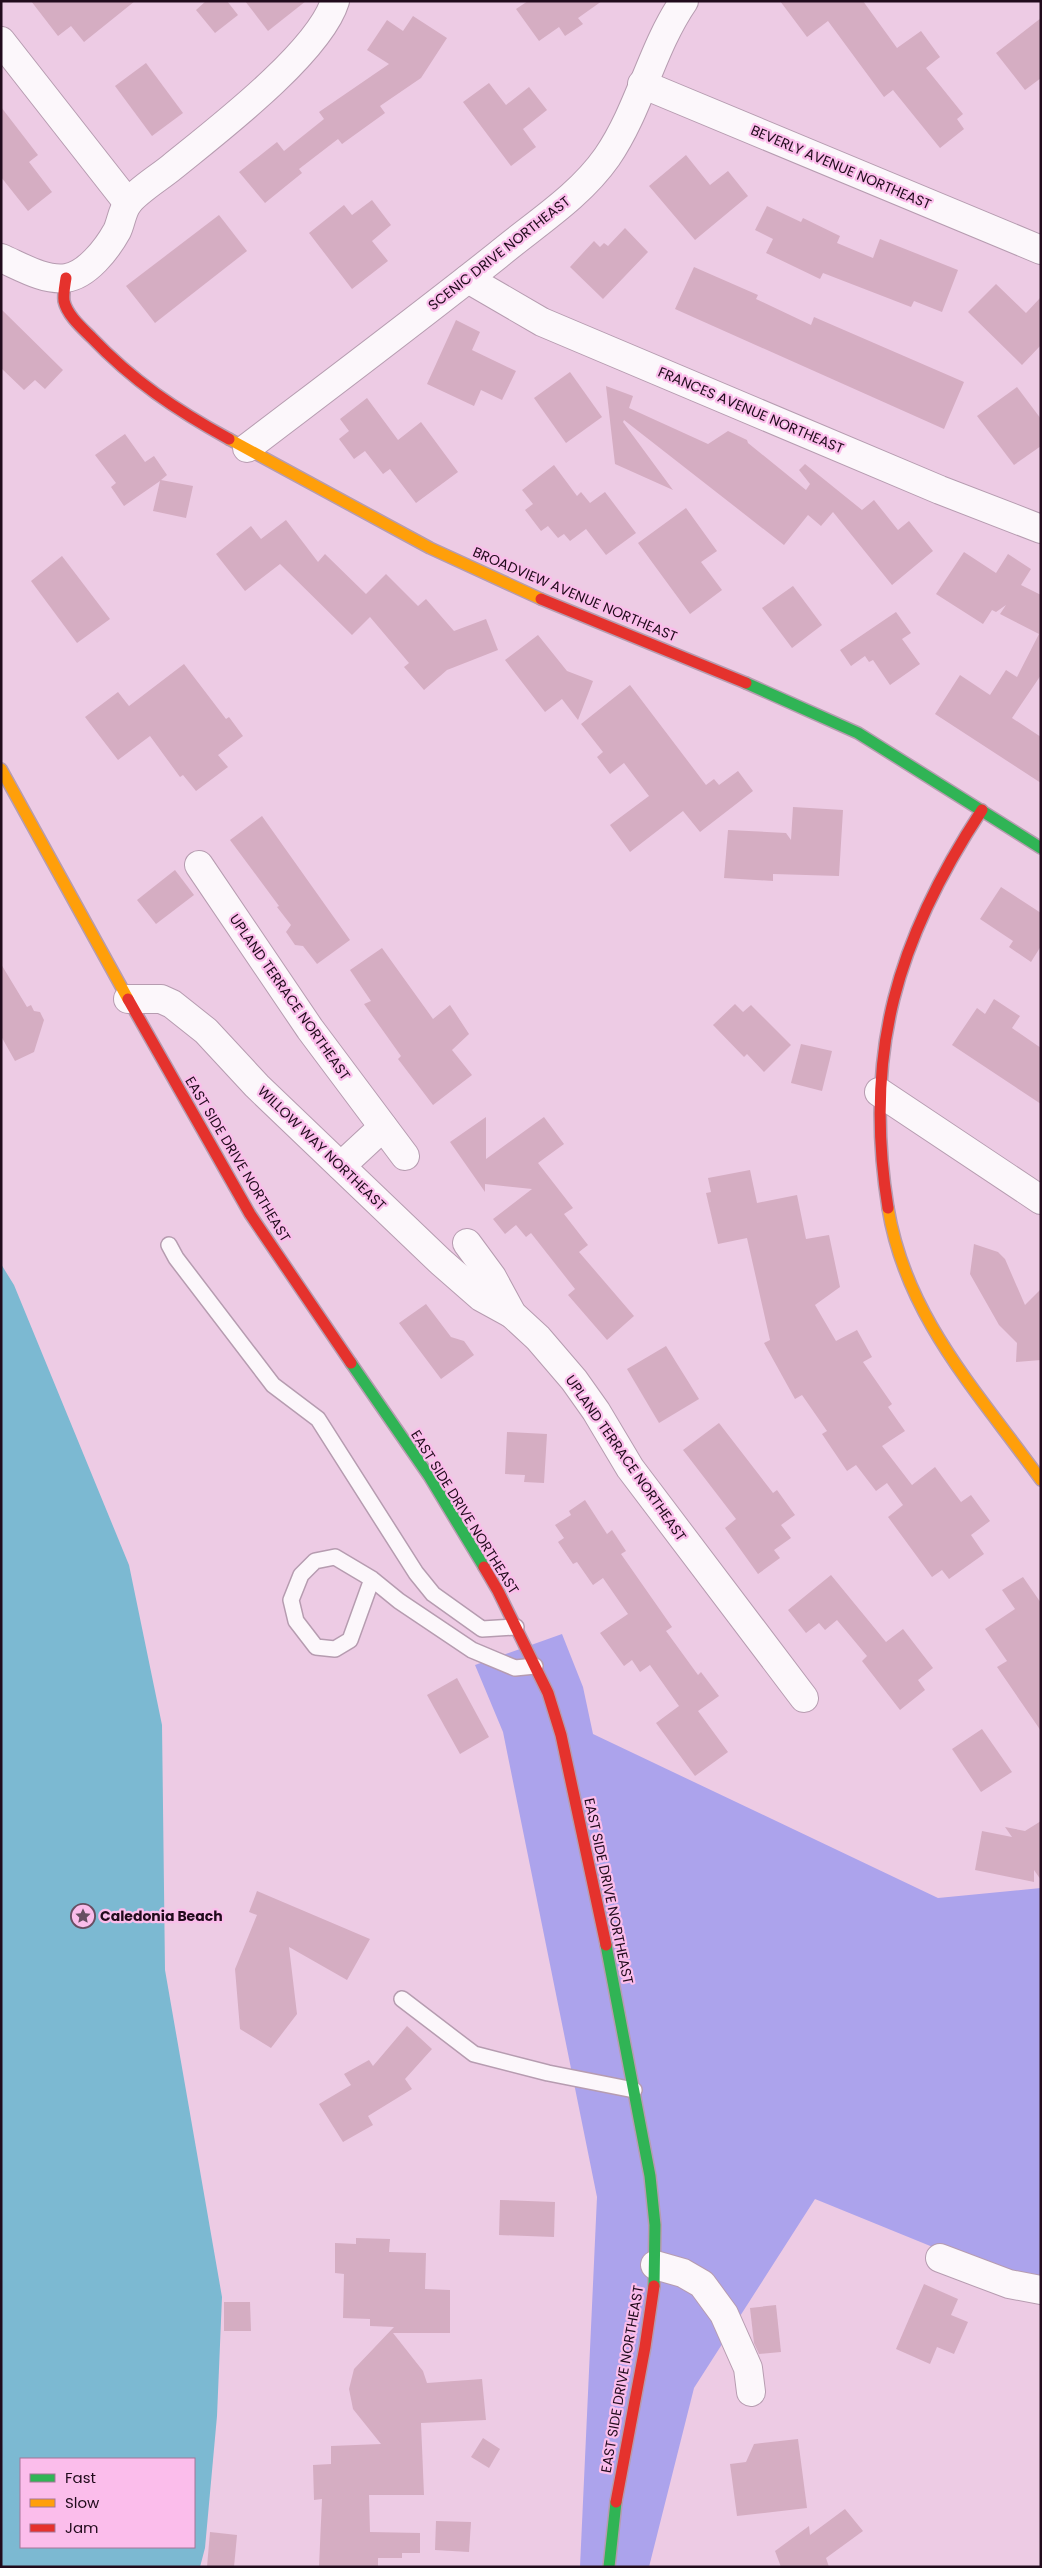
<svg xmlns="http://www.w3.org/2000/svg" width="1042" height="2568" font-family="Poppins,sans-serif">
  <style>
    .forest { fill: #aca3ec }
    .water { fill: #7cb9d2; fill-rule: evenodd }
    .building { fill: #d5adc2 }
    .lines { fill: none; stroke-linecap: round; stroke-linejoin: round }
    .lane-casing { stroke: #b69cb0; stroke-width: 18 }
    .street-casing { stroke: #b69cb0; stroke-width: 30 }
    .fast-casing { stroke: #b69cb0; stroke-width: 14 }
    .slow-casing { stroke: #b69cb0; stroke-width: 14 }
    .jam-casing { stroke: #b69cb0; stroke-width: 14 }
    .lane { stroke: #fcf7fb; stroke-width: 15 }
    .street { stroke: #fcf7fb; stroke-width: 28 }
    .fast { stroke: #30b455; stroke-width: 11 }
    .slow { stroke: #ff9f0a; stroke-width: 11 }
    .jam { stroke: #e5322d; stroke-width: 11 }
    .labels { text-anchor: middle; stroke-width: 4.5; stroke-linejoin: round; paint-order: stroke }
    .street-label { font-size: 14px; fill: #210b1c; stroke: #fbbdeb }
    .poi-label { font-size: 14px; font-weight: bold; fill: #210b1c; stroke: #fbbdeb; text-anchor: start }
  </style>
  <rect width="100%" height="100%" fill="#edcbe4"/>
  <!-- forest -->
  <path class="forest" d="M 562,1634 L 583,1687 L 593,1734 L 938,1898 L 1041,1888 L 1041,2291 L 815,2199 L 694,2388 L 649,2567 L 580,2567 L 597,2197 L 503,1732 L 475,1665 Z"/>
  <!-- water -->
  <path class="water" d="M 1,1264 L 14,1285 L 129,1565 L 162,1725 L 165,1970 L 222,2297 L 217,2416 L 205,2548 L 200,2567 L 1,2567 ZM 21,2459 L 194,2459 L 194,2547 L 21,2547 Z"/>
  <!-- building -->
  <g class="building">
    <path d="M 31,1 L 135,1 L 84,42 L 71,26 L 58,36 Z"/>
    <path d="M 206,1 L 227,1 L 238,15 L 215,33 L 196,10 Z"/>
    <path d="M 245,1 L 306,1 L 268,31 Z"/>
    <path d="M 528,1 L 602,1 L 578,18 L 583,24 L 565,36 L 559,27 L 539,41 L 516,9 Z"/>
    <path d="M 780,1 L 863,1 L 897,48 L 921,31 L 940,57 L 926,68 L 963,114 L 957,119 L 964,129 L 940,148 L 893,90 L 884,97 L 828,21 L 807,37 Z"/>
    <path d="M 413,16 L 447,38 L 421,78 L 380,106 L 385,113 L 342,144 L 338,139 L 299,169 L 302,173 L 265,203 L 239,172 L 277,142 L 284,151 L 324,119 L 319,112 L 389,64 L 367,50 L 387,20 L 403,31 Z"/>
    <path d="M 1041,18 L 1041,78 L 1025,90 L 996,53 Z"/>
    <path d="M 146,63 L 183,113 L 152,136 L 115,86 Z"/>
    <path d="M 489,83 L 506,105 L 529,87 L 547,110 L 523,129 L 536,147 L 511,166 L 463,102 Z"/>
    <path d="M 1,107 L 38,155 L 29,162 L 52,192 L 28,211 L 1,177 Z"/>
    <path d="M 686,155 L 710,185 L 728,171 L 748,196 L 695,240 L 649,186 Z"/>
    <path d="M 372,200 L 391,225 L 372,241 L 388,261 L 352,289 L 309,233 L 344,205 L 352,215 Z"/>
    <path d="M 767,206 L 801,222 L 803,218 L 840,236 L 837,243 L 873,258 L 880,239 L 958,270 L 942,312 L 914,301 L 911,307 L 823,273 L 820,279 L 766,253 L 773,239 L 755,230 Z"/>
    <path d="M 219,215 L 247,251 L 155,323 L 126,286 Z"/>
    <path d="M 625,228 L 648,252 L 603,299 L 570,267 L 594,241 L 600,247 L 604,243 L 608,246 Z"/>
    <path d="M 694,267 L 758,295 L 756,299 L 811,325 L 814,317 L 964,382 L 944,429 L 675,309 Z"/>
    <path d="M 996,284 L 1026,313 L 1041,297 L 1041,345 L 1022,365 L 968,312 Z"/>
    <path d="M 1,309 L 63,370 L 45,389 L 35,380 L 24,390 L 1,368 Z"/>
    <path d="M 456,320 L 480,332 L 472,350 L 516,371 L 502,400 L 481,390 L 474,406 L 427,384 Z"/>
    <path d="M 570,372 L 602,417 L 566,443 L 534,398 Z"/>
    <path d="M 606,386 L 633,396 L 629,408 L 708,444 L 728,431 L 747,440 L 748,443 L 806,490 L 810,484 L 799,470 L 805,464 L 862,510 L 874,500 L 898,530 L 909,521 L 933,551 L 892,585 L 833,512 L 821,526 L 808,515 L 784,545 L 624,420 L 623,422 L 673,490 L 615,464 Z"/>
    <path d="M 1017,387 L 1041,419 L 1041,446 L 1014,465 L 977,416 Z"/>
    <path d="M 367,398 L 398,440 L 421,422 L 458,472 L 416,503 L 390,469 L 383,474 L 365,451 L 354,459 L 339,439 L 349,431 L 340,419 Z"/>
    <path d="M 125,434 L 145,462 L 154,456 L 167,475 L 161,480 L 193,486 L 186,518 L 153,511 L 160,481 L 124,506 L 111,487 L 116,483 L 95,455 Z"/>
    <path d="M 554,465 L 577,496 L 581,492 L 590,503 L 605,492 L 636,533 L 606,555 L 586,529 L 570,541 L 564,534 L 558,538 L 548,526 L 541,531 L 525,510 L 533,504 L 522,490 Z"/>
    <path d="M 686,508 L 717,551 L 701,562 L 722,590 L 690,614 L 638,543 Z"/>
    <path d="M 286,520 L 318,562 L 325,554 L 366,594 L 386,574 L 418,606 L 426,599 L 454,631 L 486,619 L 498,650 L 447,670 L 424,690 L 404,667 L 409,663 L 370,617 L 352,635 L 280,564 L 245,591 L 216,554 L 251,526 L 261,539 Z"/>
    <path d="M 964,552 L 996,573 L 1008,554 L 1031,569 L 1021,585 L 1041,595 L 1041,675 L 1012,718 L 1041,737 L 1041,783 L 935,714 L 960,675 L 990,695 L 1006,670 L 1017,677 L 1039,634 L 1000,614 L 1006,605 L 996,612 L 992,610 L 983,624 L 936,594 Z"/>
    <path d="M 62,556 L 110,619 L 77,643 L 31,581 Z"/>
    <path d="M 793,586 L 822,625 L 792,648 L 762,608 Z"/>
    <path d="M 896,612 L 911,633 L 902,639 L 920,664 L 890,685 L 873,660 L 869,662 L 865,656 L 851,666 L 840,650 Z"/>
    <path d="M 538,635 L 567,671 L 593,681 L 578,720 L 562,699 L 545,712 L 505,660 Z"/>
    <path d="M 184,664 L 226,719 L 229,717 L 243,736 L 218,755 L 228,767 L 196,791 L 183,775 L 180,777 L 150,736 L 118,760 L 85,717 L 118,692 L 129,706 Z"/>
    <path d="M 630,685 L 706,785 L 714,779 L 719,785 L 738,771 L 753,791 L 700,832 L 683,811 L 630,852 L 610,825 L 649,796 L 624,763 L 610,774 L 597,757 L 603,752 L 581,724 Z"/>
    <path d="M 793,807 L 843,810 L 839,876 L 773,874 L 773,881 L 724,878 L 728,830 L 786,833 L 791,840 Z"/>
    <path d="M 262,816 L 350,940 L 317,964 L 303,946 L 295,945 L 286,932 L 291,925 L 277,907 L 279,906 L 230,840 Z"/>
    <path d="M 175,870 L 194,895 L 156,924 L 137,900 Z"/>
    <path d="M 1001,887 L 1041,913 L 1041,946 L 1031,962 L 1009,947 L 1013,941 L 980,919 Z"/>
    <path d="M 382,948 L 433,1019 L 450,1005 L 469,1034 L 452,1050 L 472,1075 L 433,1105 L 398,1059 L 401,1056 L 364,1004 L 371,1001 L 350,970 Z"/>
    <path d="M 1,964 L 27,1007 L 31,1005 L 34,1011 L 40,1012 L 44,1020 L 34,1052 L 15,1061 L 1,1036 Z"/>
    <path d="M 994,999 L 1020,1016 L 1012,1028 L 1041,1048 L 1041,1104 L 952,1045 L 977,1008 L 985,1014 Z"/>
    <path d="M 735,1004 L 743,1012 L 751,1005 L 791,1045 L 764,1072 L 747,1054 L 744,1057 L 713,1025 Z"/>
    <path d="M 801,1044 L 832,1051 L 822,1091 L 791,1083 Z"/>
    <path d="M 486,1117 L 486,1159 L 544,1117 L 564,1144 L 538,1163 L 573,1208 L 564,1214 L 588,1245 L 579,1252 L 634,1316 L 607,1340 L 568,1295 L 575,1289 L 531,1233 L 526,1237 L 516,1225 L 505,1234 L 493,1219 L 532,1189 L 485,1184 L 485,1192 L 450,1142 Z"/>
    <path d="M 750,1170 L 757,1203 L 797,1195 L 806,1239 L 829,1235 L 840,1287 L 815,1305 L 836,1341 L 857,1330 L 872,1357 L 863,1362 L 892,1404 L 888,1407 L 905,1431 L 882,1446 L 912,1485 L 935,1467 L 961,1502 L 971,1495 L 990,1521 L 971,1535 L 984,1554 L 949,1579 L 942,1570 L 932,1577 L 888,1517 L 903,1505 L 887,1483 L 876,1491 L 856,1465 L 847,1471 L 822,1434 L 827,1431 L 802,1395 L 795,1399 L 764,1343 L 770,1340 L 747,1238 L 718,1244 L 706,1193 L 711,1192 L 708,1178 Z"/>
    <path d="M 974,1244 L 998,1252 L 1005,1259 L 1025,1305 L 1041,1289 L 1041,1360 L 1016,1362 L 1017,1343 L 999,1325 L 970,1274 Z"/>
    <path d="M 426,1304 L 451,1337 L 464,1341 L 474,1355 L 441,1379 L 399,1323 Z"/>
    <path d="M 666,1346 L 699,1399 L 659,1423 L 627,1369 Z"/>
    <path d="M 719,1423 L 773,1493 L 777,1490 L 795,1515 L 781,1525 L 791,1538 L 774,1550 L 780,1558 L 758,1574 L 725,1528 L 736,1519 L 683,1450 Z"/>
    <path d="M 507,1432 L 547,1434 L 544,1483 L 524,1482 L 525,1475 L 505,1474 Z"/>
    <path d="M 585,1500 L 607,1534 L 612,1530 L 626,1551 L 621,1554 L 672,1627 L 666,1631 L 698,1675 L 701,1672 L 719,1696 L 698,1711 L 728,1752 L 695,1776 L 656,1723 L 679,1706 L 650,1665 L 640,1672 L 632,1660 L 624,1666 L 600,1633 L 628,1614 L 603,1578 L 593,1585 L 577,1562 L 573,1564 L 558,1542 L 564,1538 L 555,1525 L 571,1515 L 569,1511 Z"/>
    <path d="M 831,1575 L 886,1642 L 903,1629 L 933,1668 L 918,1680 L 925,1690 L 900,1710 L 862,1661 L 867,1656 L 837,1620 L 825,1630 L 819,1623 L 806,1633 L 788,1610 Z"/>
    <path d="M 1023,1577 L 1041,1603 L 1041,1731 L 997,1667 L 1007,1661 L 985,1629 L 1015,1609 L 1002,1590 Z"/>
    <path d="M 457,1678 L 489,1737 L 460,1754 L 427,1695 Z"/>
    <path d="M 982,1729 L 1012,1772 L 981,1792 L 952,1749 Z"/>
    <path d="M 1041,1821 L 1041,1880 L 1034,1870 L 1034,1882 L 975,1870 L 982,1831 L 1012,1837 L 1005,1827 L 1025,1831 Z"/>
    <path d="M 257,1891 L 370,1939 L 347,1980 L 289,1947 L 297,2014 L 271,2048 L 240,2029 L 235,1969 L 257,1915 L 249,1912 Z"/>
    <path d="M 407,2026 L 432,2049 L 405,2079 L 412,2089 L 368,2116 L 373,2125 L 343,2142 L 319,2104 L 351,2085 L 344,2074 L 369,2060 L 373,2066 Z"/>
    <path d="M 500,2200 L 555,2202 L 554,2237 L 499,2235 Z"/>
    <path d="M 356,2238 L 390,2239 L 389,2252 L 426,2253 L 425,2289 L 450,2290 L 450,2333 L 393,2333 L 423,2371 L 427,2383 L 482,2379 L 486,2420 L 421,2423 L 424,2495 L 369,2495 L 370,2532 L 420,2533 L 420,2553 L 402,2553 L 402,2558 L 378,2558 L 378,2567 L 319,2567 L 322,2499 L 314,2500 L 313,2465 L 331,2464 L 331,2446 L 381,2444 L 353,2409 L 349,2389 L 354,2369 L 394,2327 L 370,2326 L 370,2319 L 343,2318 L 344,2274 L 335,2273 L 335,2243 L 356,2244 Z"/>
    <path d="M 924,2284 L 958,2299 L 951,2315 L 968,2322 L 954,2354 L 937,2347 L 930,2364 L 896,2349 Z"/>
    <path d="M 224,2302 L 250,2302 L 251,2331 L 224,2331 Z"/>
    <path d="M 776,2305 L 781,2352 L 759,2354 L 754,2343 L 750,2308 Z"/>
    <path d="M 483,2438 L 500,2449 L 489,2468 L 471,2457 Z"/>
    <path d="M 798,2439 L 807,2508 L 737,2516 L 730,2464 L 746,2462 L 754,2444 Z"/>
    <path d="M 845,2509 L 863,2531 L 826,2558 L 829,2567 L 781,2567 L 775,2551 L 809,2526 L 810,2535 Z"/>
    <path d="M 436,2521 L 471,2522 L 469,2552 L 435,2550 Z"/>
    <path d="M 210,2532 L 237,2535 L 234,2567 L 207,2567 Z"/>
  </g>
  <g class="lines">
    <defs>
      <g id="lane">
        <path d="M 169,1245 L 176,1258 L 273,1385 L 318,1419 L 416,1573 L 433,1594 L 482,1629 L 516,1627"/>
        <path d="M 372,1579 L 350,1640 L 335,1649 L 316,1647 L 296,1621 L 291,1600 L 301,1575 L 315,1561 L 335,1557 L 372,1579 L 399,1601 L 472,1650 L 515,1668 L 535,1666"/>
        <path d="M 402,1999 L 474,2054 L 548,2073 L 634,2090"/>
      </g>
      <g id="street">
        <path d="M 1,41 L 128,203"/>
        <path d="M 642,84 L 1041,250"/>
        <path d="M 1,258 C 20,266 44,281 66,278 C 87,275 107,249 117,231 C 121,223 122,211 128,203 C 137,191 160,177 172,167 C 215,132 319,53 335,1"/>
        <path d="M 468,279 L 542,322 L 940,490 L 1041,529"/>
        <path d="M 247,448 C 331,384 415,321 498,255 C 535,224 579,197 607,157 C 640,109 651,49 684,1"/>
        <path d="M 199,865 L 310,1029 L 405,1156"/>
        <path d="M 128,999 L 161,999 L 172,1004 L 206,1031 L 257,1086 L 441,1262 L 481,1297 L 512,1314"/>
        <path d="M 879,1092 L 1041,1200"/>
        <path d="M 341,1166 L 383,1127"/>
        <path d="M 467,1243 L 492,1277 L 512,1314 L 538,1338 L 574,1380 L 596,1411 L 630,1468 L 804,1698"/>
        <path d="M 940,2258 L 1009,2284 L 1041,2290"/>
        <path d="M 655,2265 L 683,2273 L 702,2284 L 724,2314 L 748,2368 L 751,2392"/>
      </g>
      <g id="fast">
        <path d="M 746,683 L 858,733 L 1041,848"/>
        <path d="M 351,1363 L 429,1476 L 484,1567"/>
        <path d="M 606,1945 L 650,2176 L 655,2225 L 654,2286"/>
        <path d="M 609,2567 L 616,2502"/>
      </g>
      <g id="slow">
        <path d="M 229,439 L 430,548 L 541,599"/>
        <path d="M 1,769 L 128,999"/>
        <path d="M 888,1208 C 906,1318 979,1393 1041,1480"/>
      </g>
      <g id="jam">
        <path d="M 66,278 C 65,285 63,294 64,301 C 67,315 82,328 91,337 C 133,381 176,410 229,439"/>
        <path d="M 541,599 L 746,683"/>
        <path d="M 128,999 L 250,1214 L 351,1363"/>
        <path d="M 888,1208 C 863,1053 897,939 982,810"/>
        <path d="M 484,1567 L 498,1591 L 548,1693 L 561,1735 L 606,1945"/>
        <path d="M 616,2502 L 645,2347 L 654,2286"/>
      </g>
    </defs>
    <!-- lane casing -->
    <use href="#lane" class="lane-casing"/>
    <!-- street casing -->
    <use href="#street" class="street-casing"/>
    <!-- fast casing -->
    <use href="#fast" class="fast-casing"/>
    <!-- slow casing -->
    <use href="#slow" class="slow-casing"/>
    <!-- jam casing -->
    <use href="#jam" class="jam-casing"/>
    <!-- lane -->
    <use href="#lane" class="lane"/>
    <!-- street -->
    <use href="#street" class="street"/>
    <!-- fast -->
    <use href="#fast" class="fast"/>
    <!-- slow -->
    <use href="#slow" class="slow"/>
    <!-- jam -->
    <use href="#jam" class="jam"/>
  </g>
  <!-- icons -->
  <defs>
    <symbol id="sight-ring" viewBox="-11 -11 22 22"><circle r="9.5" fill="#fbbdeb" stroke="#684e62" stroke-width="1.5"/><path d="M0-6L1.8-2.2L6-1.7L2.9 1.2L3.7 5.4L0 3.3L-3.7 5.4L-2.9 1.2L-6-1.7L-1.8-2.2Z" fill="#684e62"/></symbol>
  </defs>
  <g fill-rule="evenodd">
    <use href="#sight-ring" x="69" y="1902" width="28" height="28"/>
  </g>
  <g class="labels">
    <!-- street labels -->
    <g class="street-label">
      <text transform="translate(841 167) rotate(23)" y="5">BEVERLY AVENUE NORTHEAST</text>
      <text transform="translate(499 253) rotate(-38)" y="5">SCENIC DRIVE NORTHEAST</text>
      <text transform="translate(751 410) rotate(23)" y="5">FRANCES AVENUE NORTHEAST</text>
      <text transform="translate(575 594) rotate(23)" y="5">BROADVIEW AVENUE NORTHEAST</text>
      <text transform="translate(290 997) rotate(55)" y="5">UPLAND TERRACE NORTHEAST</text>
      <text transform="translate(322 1148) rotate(44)" y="5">WILLOW WAY NORTHEAST</text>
      <text transform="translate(238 1159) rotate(59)" y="5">EAST SIDE DRIVE NORTHEAST</text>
      <text transform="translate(626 1458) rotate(55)" y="5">UPLAND TERRACE NORTHEAST</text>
      <text transform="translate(465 1512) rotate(58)" y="5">EAST SIDE DRIVE NORTHEAST</text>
      <text transform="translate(609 1891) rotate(78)" y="5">EAST SIDE DRIVE NORTHEAST</text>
      <text transform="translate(622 2379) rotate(-80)" y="5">EAST SIDE DRIVE NORTHEAST</text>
    </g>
    <!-- poi labels -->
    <g class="poi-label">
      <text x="100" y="1921">Caledonia Beach</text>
    </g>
  </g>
  <!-- border -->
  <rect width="1042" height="2568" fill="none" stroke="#210b1c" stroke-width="5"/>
  <!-- legend -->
  <rect x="20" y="2458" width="175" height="90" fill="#fbbdeb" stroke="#a47698"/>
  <rect x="30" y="2474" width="25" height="8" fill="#30b455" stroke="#a47698"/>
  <text x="65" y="2483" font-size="15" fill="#210b1c">Fast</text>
  <rect x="30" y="2499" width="25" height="8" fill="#ff9f0a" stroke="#a47698"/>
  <text x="65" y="2508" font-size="15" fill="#210b1c">Slow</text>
  <rect x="30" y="2524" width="25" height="8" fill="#e5322d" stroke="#a47698"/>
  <text x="65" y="2533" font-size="15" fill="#210b1c">Jam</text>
</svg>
